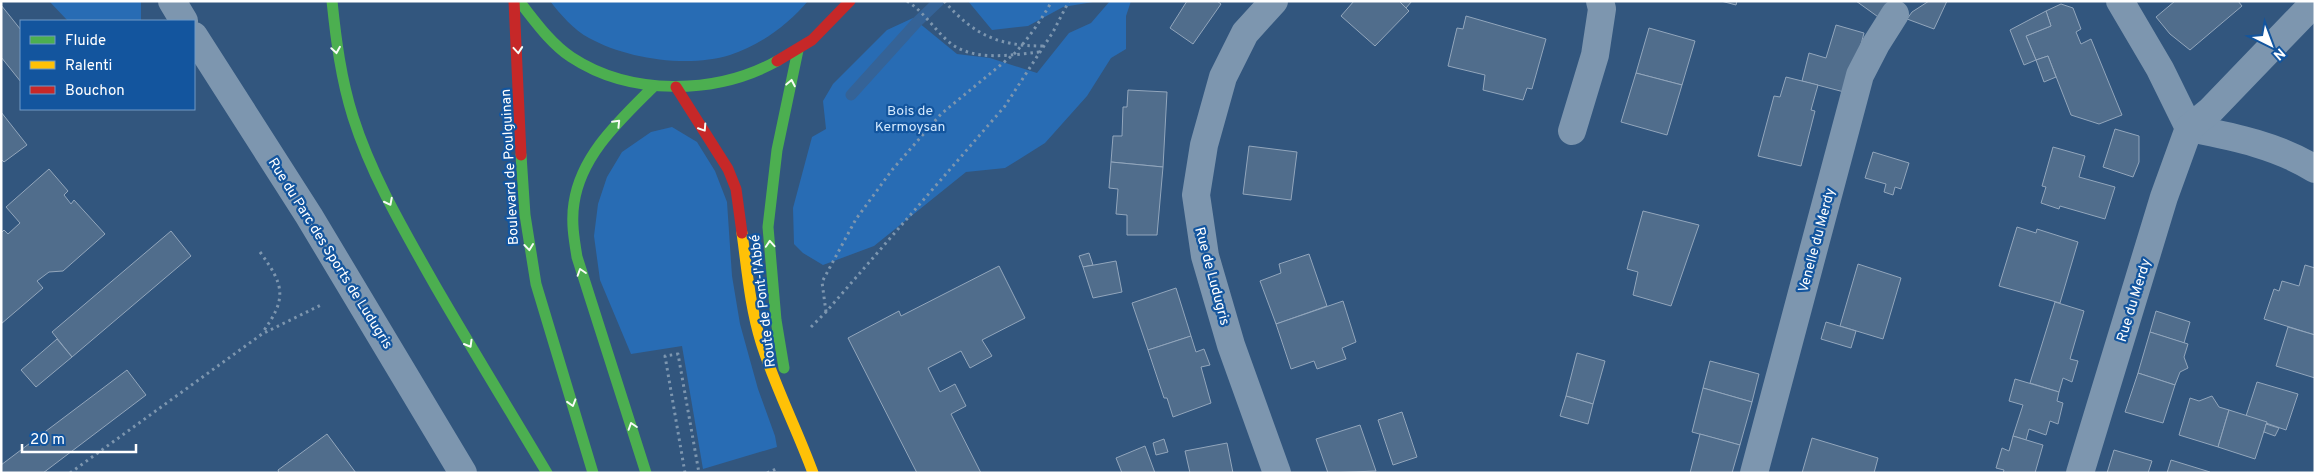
<svg xmlns="http://www.w3.org/2000/svg" width="2316" height="474" font-family="Overpass,sans-serif">
  <style>
    .green { fill: #286cb4 }
    .lines { fill: none; stroke-linecap: round; stroke-linejoin: round }
    .stream { stroke: #356397; stroke-width: 11 }
    .building { fill: #506d8c; stroke: #92a6bc }
    .path { stroke: #7d96af; stroke-width: 3; stroke-dasharray: 2.5 4; stroke-linecap: butt }
    .street { stroke: #7d96af; stroke-width: 28 }
    .fast { stroke: #4caf50; stroke-width: 11 }
    .slow { stroke: #ffc107; stroke-width: 11 }
    .jam { stroke: #c62828; stroke-width: 11 }
    .oneway { stroke: #f6fbf6 }
    .labels { text-anchor: middle; stroke-width: 4.5; stroke-linejoin: round; paint-order: stroke }
    .park-label { font-size: 14px; fill: #d2e8fd; stroke: #13559e }
    .street-label { font-size: 14px; fill: #fff; stroke: #13559e }
  </style>
  <rect width="100%" height="100%" fill="#32567e"/>
  <!-- green -->
  <g class="green">
    <path d="M 49,1 L 141,1 L 141,21 L 68,21 Z"/>
    <path d="M 550,1 L 808,1 C 788,25 760,45 730,55 C 688,68 627,59 589,38 C 574,30 560,14 550,1 Z"/>
    <path d="M 968,1 L 1099,1 L 1063,7 L 1028,26 L 992,30 Z"/>
    <path d="M 1110,1 L 1131,1 L 1126,16 L 1126,49 L 1111,58 L 1087,96 L 1045,143 L 1005,168 L 966,172 L 874,246 L 823,265 L 803,253 L 794,244 L 793,208 L 812,137 L 826,129 L 823,101 L 833,84 L 887,30 L 913,18 L 957,54 L 990,58 L 1037,73 L 1069,33 L 1091,23 Z"/>
    <path d="M 672,127 L 697,142 L 715,171 L 727,202 L 732,276 L 740,324 L 758,389 L 775,436 L 777,447 L 703,469 L 682,346 L 631,354 L 600,280 L 594,236 L 598,204 L 607,177 L 622,152 L 651,132 Z"/>
  </g>
  <g class="lines">
    <!-- stream -->
    <path class="stream" d="M 851,95 L 917,22 L 939,1"/>
  </g>
  <!-- building -->
  <g class="building">
    <path d="M 1217,1 L 1221,4 L 1193,44 L 1170,28 L 1187,1 Z"/>
    <path d="M 1354,1 L 1399,1 L 1409,11 L 1375,46 L 1341,16 Z"/>
    <path d="M 1399,1 L 1412,1 L 1406,8 Z"/>
    <path d="M 1721,1 L 1737,1 L 1736,5 Z"/>
    <path d="M 1856,1 L 1894,1 L 1881,19 Z"/>
    <path d="M 1929,1 L 1947,1 L 1934,29 L 1907,19 L 1912,12 Z"/>
    <path d="M 2175,1 L 2238,1 L 2242,6 L 2190,50 L 2170,34 L 2156,17 Z"/>
    <path d="M 2061,4 L 2073,8 L 2081,29 L 2076,32 L 2081,44 L 2091,39 L 2122,115 L 2099,124 L 2071,115 L 2048,56 L 2036,60 L 2026,36 L 2051,26 L 2046,11 Z"/>
    <path d="M 1,5 L 21,30 L 21,82 L 1,57 Z"/>
    <path d="M 2046,11 L 2051,26 L 2026,36 L 2036,60 L 2024,65 L 2010,30 Z"/>
    <path d="M 1466,16 L 1546,39 L 1532,89 L 1527,88 L 1523,100 L 1483,90 L 1485,75 L 1448,66 L 1457,28 L 1463,29 Z"/>
    <path d="M 1836,25 L 1864,33 L 1848,93 L 1802,81 L 1809,53 L 1826,58 Z"/>
    <path d="M 1649,28 L 1695,41 L 1682,85 L 1636,73 Z"/>
    <path d="M 2048,56 L 2056,77 L 2044,82 L 2036,60 Z"/>
    <path d="M 1636,73 L 1682,85 L 1667,135 L 1621,122 Z"/>
    <path d="M 1786,77 L 1818,85 L 1811,110 L 1815,111 L 1801,166 L 1758,156 L 1774,96 L 1780,97 Z"/>
    <path d="M 1128,90 L 1167,92 L 1163,167 L 1111,162 L 1113,136 L 1122,136 L 1123,107 L 1127,107 Z"/>
    <path d="M 1,112 L 27,145 L 4,162 L 1,159 Z"/>
    <path d="M 2115,129 L 2139,136 L 2139,162 L 2133,177 L 2103,167 Z"/>
    <path d="M 1249,146 L 1297,152 L 1291,200 L 1243,194 Z"/>
    <path d="M 2053,147 L 2085,156 L 2079,177 L 2115,187 L 2105,219 L 2060,206 L 2059,209 L 2041,203 L 2046,187 L 2042,186 Z"/>
    <path d="M 1873,152 L 1909,163 L 1901,189 L 1895,187 L 1893,195 L 1884,192 L 1886,184 L 1865,178 Z"/>
    <path d="M 1111,162 L 1163,167 L 1157,235 L 1127,235 L 1127,215 L 1116,214 L 1118,189 L 1109,188 Z"/>
    <path d="M 49,169 L 68,191 L 64,195 L 71,204 L 74,200 L 105,234 L 63,271 L 49,272 L 37,281 L 43,288 L 1,324 L 1,233 L 4,230 L 8,234 L 20,223 L 6,207 Z"/>
    <path d="M 1643,211 L 1699,225 L 1671,306 L 1633,295 L 1638,272 L 1627,269 Z"/>
    <path d="M 2017,227 L 2036,233 L 2037,229 L 2078,242 L 2060,303 L 1999,286 Z"/>
    <path d="M 171,231 L 191,256 L 72,357 L 52,332 Z"/>
    <path d="M 1089,253 L 1093,265 L 1083,267 L 1079,256 Z"/>
    <path d="M 1309,254 L 1327,306 L 1276,324 L 1260,281 L 1281,273 L 1279,264 Z"/>
    <path d="M 1116,261 L 1122,292 L 1093,298 L 1083,267 Z"/>
    <path d="M 1858,264 L 1901,278 L 1883,339 L 1840,326 Z"/>
    <path d="M 2305,265 L 2315,268 L 2315,335 L 2264,319 L 2274,289 L 2279,291 L 2282,281 L 2299,286 Z"/>
    <path d="M 999,266 L 1025,318 L 982,340 L 992,356 L 970,368 L 961,351 L 928,368 L 940,392 L 955,384 L 966,406 L 951,414 L 981,473 L 917,473 L 848,338 L 899,311 L 901,316 Z"/>
    <path d="M 1176,288 L 1191,336 L 1148,350 L 1132,303 Z"/>
    <path d="M 1343,301 L 1356,342 L 1342,348 L 1346,359 L 1317,369 L 1314,361 L 1291,369 L 1276,324 Z"/>
    <path d="M 2055,302 L 2084,311 L 2070,359 L 2078,361 L 2072,382 L 2063,378 L 2059,392 L 2030,383 Z"/>
    <path d="M 2156,311 L 2190,322 L 2184,343 L 2150,332 Z"/>
    <path d="M 1826,322 L 1856,331 L 1851,348 L 1821,339 Z"/>
    <path d="M 2288,327 L 2315,335 L 2315,378 L 2276,366 Z"/>
    <path d="M 2150,332 L 2188,344 L 2184,357 L 2188,368 L 2180,372 L 2175,385 L 2138,373 Z"/>
    <path d="M 1191,336 L 1196,352 L 1204,349 L 1210,365 L 1201,367 L 1211,403 L 1173,417 L 1167,398 L 1164,398 L 1148,350 Z"/>
    <path d="M 57,339 L 72,357 L 36,387 L 21,370 Z"/>
    <path d="M 1577,353 L 1605,361 L 1593,404 L 1566,396 Z"/>
    <path d="M 1710,361 L 1759,374 L 1752,402 L 1703,388 Z"/>
    <path d="M 127,370 L 146,395 L 43,473 L 1,473 L 1,465 Z"/>
    <path d="M 2138,373 L 2175,385 L 2163,423 L 2125,412 Z"/>
    <path d="M 2015,379 L 2059,392 L 2057,401 L 2063,403 L 2058,424 L 2050,421 L 2046,435 L 2029,429 L 2026,440 L 2013,436 L 2023,405 L 2009,401 Z"/>
    <path d="M 2257,382 L 2298,394 L 2286,430 L 2246,416 Z"/>
    <path d="M 1703,388 L 1752,402 L 1740,445 L 1692,432 Z"/>
    <path d="M 1566,396 L 1593,404 L 1588,424 L 1560,416 Z"/>
    <path d="M 2212,396 L 2219,407 L 2229,410 L 2218,447 L 2179,435 L 2190,398 L 2199,401 Z"/>
    <path d="M 2229,410 L 2267,422 L 2255,459 L 2218,447 Z"/>
    <path d="M 1402,412 L 1417,457 L 1393,465 L 1378,420 Z"/>
    <path d="M 2266,424 L 2279,428 L 2275,436 L 2264,432 Z"/>
    <path d="M 1360,425 L 1376,471 L 1328,473 L 1316,439 Z"/>
    <path d="M 327,434 L 356,473 L 279,473 L 278,470 Z"/>
    <path d="M 1700,434 L 1740,445 L 1732,473 L 1690,473 Z"/>
    <path d="M 2013,436 L 2043,445 L 2035,473 L 2003,473 L 2004,470 L 1996,468 L 2002,448 L 2009,451 Z"/>
    <path d="M 1812,438 L 1878,458 L 1874,473 L 1802,473 Z"/>
    <path d="M 1164,439 L 1168,452 L 1156,455 L 1153,443 Z"/>
    <path d="M 1227,443 L 1233,473 L 1190,473 L 1185,451 Z"/>
    <path d="M 1145,446 L 1155,473 L 1122,473 L 1116,458 Z"/>
    <path d="M 2114,450 L 2152,461 L 2148,473 L 2107,473 Z"/>
    <path d="M 2171,460 L 2210,472 L 2210,473 L 2167,473 Z"/>
  </g>
  <g class="lines">
    <!-- path -->
    <g class="path">
      <path d="M 907,1 C 924,12 934,29 949,42 C 973,62 1011,55 1040,52"/>
      <path d="M 944,1 C 974,35 998,46 1043,46"/>
      <path d="M 260,252 C 284,285 288,298 262,333"/>
      <path d="M 826,312 L 822,282 L 856,219 L 892,170 L 941,114 L 1014,54 C 1029,38 1041,20 1052,1"/>
      <path d="M 811,327 L 826,312 L 1005,106 L 1053,32 L 1069,1"/>
      <path d="M 70,473 L 262,334 L 323,304"/>
      <path d="M 685,473 L 665,356 L 678,354 L 699,473"/>
      <path d="M 767,473 L 776,469"/>
    </g>
    <!-- street -->
    <g class="street">
      <path d="M 172,1 L 184,21"/>
      <path d="M 1274,1 L 1245,33 L 1223,77 L 1204,145 L 1196,195 L 1205,256 L 1231,345 L 1277,473"/>
      <path d="M 2120,1 L 2160,69 L 2189,128"/>
      <path d="M 194,36 L 309,216 L 463,473"/>
      <path d="M 2189,128 C 2234,137 2276,145 2315,169"/>
      <path d="M 1572,131 L 1595,55 L 1602,9 L 1600,1"/>
      <path d="M 1754,473 L 1860,75 L 1876,44 L 1895,14"/>
      <path d="M 2080,473 L 2164,197 L 2189,128 L 2211,110 L 2315,2"/>
    </g>
    <!-- fast -->
    <g class="fast">
      <path d="M 332,1 C 336,40 341,79 353,117 C 372,177 405,232 436,287 C 472,349 510,411 547,473"/>
      <path d="M 519,1 C 535,21 550,43 571,57 C 630,96 716,95 777,61"/>
      <path d="M 521,155 L 525,215 L 536,284 L 593,473"/>
      <path d="M 784,368 L 776,320 L 768,227 L 777,150 L 798,50"/>
      <path d="M 646,473 L 577,257 C 574,239 571,221 574,203 C 581,155 620,120 653,87"/>
    </g>
    <!-- slow -->
    <path class="slow" d="M 742,233 C 747,269 750,307 761,342 C 775,387 797,429 813,473"/>
    <!-- jam -->
    <g class="jam">
      <path d="M 514,1 L 521,155"/>
      <path d="M 777,61 L 812,40 L 850,1"/>
      <path d="M 676,87 L 728,169 L 736,189 L 742,233"/>
    </g>
  </g>
  <!-- one-way arrows -->
  <defs><path id="oneway-chevron" d="M-2-3.5L2.5 0L-2 3.5" fill="none" stroke-width="1.6" stroke-linecap="round" stroke-linejoin="round" transform="scale(1.25)"/></defs>
  <g class="oneway">
    <use href="#oneway-chevron" transform="translate(336 50) rotate(81)"/>
    <use href="#oneway-chevron" transform="translate(518 50) rotate(85)"/>
    <use href="#oneway-chevron" transform="translate(791 83) rotate(-79)"/>
    <use href="#oneway-chevron" transform="translate(617 123) rotate(-46)"/>
    <use href="#oneway-chevron" transform="translate(703 128) rotate(57)"/>
    <use href="#oneway-chevron" transform="translate(389 202) rotate(63)"/>
    <use href="#oneway-chevron" transform="translate(770 244) rotate(-94)"/>
    <use href="#oneway-chevron" transform="translate(529 247) rotate(83)"/>
    <use href="#oneway-chevron" transform="translate(581 272) rotate(-108)"/>
    <use href="#oneway-chevron" transform="translate(469 344) rotate(60)"/>
    <use href="#oneway-chevron" transform="translate(572 403) rotate(73)"/>
    <use href="#oneway-chevron" transform="translate(632 426) rotate(-108)"/>
  </g>
  <g class="labels">
    <!-- park labels -->
    <g class="park-label">
      <text x="910" y="115">Bois de<tspan x="910" dy="16">Kermoysan</tspan></text>
    </g>
    <!-- street labels -->
    <g class="street-label">
      <text transform="translate(509 167) rotate(-93)" y="5">Boulevard de Poulguinan</text>
      <text transform="translate(1816 240) rotate(-75)" y="5">Venelle du Merdy</text>
      <text transform="translate(331 253) rotate(58)" y="5">Rue du Parc des Sports de Ludugris</text>
      <text transform="translate(1213 276) rotate(75)" y="5">Rue de Ludugris</text>
      <text transform="translate(2133 300) rotate(-73)" y="5">Rue du Merdy</text>
      <text transform="translate(762 301) rotate(-97)" y="5">Route de Pont-l'Abbé</text>
    </g>
  </g>
  <!-- border -->
  <rect width="2316" height="474" fill="none" stroke="#ffffff" stroke-width="5"/>
  <!-- legend -->
  <rect x="20" y="20" width="175" height="90" fill="#13559e" stroke="#7199c5"/>
  <rect x="30" y="36" width="25" height="8" fill="#4caf50" stroke="#7199c5"/>
  <text x="65" y="45" font-size="15" fill="#ffffff">Fluide</text>
  <rect x="30" y="61" width="25" height="8" fill="#ffc107" stroke="#7199c5"/>
  <text x="65" y="70" font-size="15" fill="#ffffff">Ralenti</text>
  <rect x="30" y="86" width="25" height="8" fill="#c62828" stroke="#7199c5"/>
  <text x="65" y="95" font-size="15" fill="#ffffff">Bouchon</text>
  <!-- north arrow -->
  <g transform="translate(2271 45) rotate(138)" stroke="#13559e" stroke-width="4" paint-order="stroke">
  <path d="M0-4L9 19L0 12L-9 19Z" fill="#ffffff"/>
  <text y="-8" font-size="14" font-weight="bold" text-anchor="middle" fill="#ffffff">N</text>
  </g>
  <!-- scale -->
  <path d="M22 444v8h114v-8" fill="none" stroke="#ffffff" stroke-width="2.5"/>
  <text x="30" y="444" font-size="15" fill="#ffffff" stroke="#13559e" stroke-width="4" paint-order="stroke">20 m</text>
</svg>
